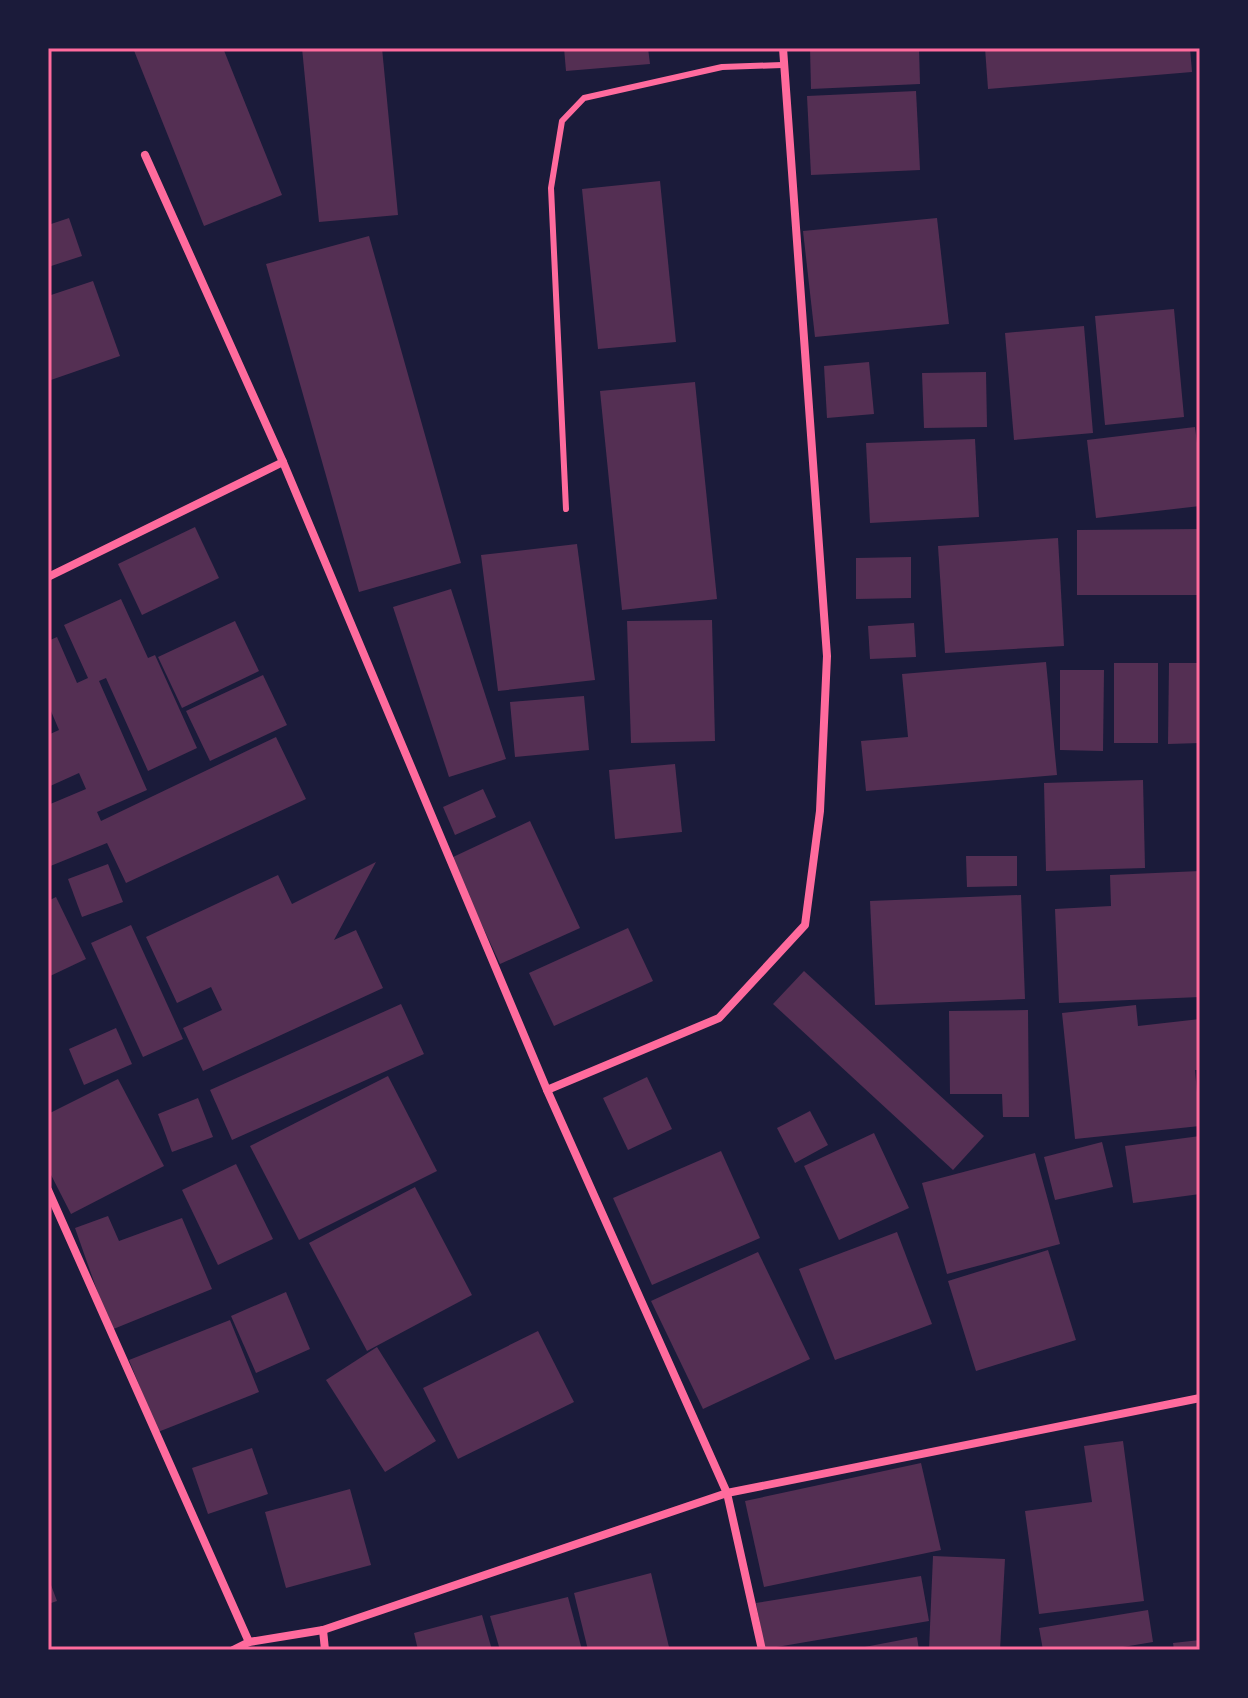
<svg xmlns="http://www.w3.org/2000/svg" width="1248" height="1698" font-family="'DejaVu Sans',sans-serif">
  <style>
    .building { fill: #542f53 }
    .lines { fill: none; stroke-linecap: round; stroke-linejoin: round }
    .service { stroke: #ff6b9d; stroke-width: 6 }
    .minor { stroke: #ff6b9d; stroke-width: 8 }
    .neatline { fill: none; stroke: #ff6b9d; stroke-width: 3 }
  </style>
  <rect width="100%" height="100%" fill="#1b1b3a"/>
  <!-- building -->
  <g class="building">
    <path d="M 133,48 L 223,48 L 282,195 L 204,226 Z"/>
    <path d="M 302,48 L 382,48 L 398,215 L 319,222 Z"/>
    <path d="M 564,48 L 648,48 L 650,64 L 566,71 Z"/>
    <path d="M 810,48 L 919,48 L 920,84 L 811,89 Z"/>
    <path d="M 985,48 L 1190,48 L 1192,72 L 988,89 Z"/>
    <path d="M 916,91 L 920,170 L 811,175 L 807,96 Z"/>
    <path d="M 660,181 L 676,342 L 598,349 L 582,189 Z"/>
    <path d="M 69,218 L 82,256 L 48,267 L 48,225 Z"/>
    <path d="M 937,218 L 949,324 L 815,337 L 803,231 Z"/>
    <path d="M 369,236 L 461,563 L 359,592 L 266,264 Z"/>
    <path d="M 93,281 L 120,356 L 48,381 L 48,296 Z"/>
    <path d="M 1174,309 L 1184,417 L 1105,425 L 1095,316 Z"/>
    <path d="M 1084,326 L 1093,433 L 1014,440 L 1005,333 Z"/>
    <path d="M 869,362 L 874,414 L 827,418 L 824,366 Z"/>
    <path d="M 986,372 L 987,427 L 924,428 L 922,373 Z"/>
    <path d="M 695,382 L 717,599 L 622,610 L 600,391 Z"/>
    <path d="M 1195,427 L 1200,467 L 1200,506 L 1096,518 L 1087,440 Z"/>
    <path d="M 975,439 L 979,517 L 870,523 L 866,443 Z"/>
    <path d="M 195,527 L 219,578 L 142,615 L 118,564 Z"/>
    <path d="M 1200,529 L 1200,595 L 1077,595 L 1077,530 Z"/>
    <path d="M 1058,538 L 1064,646 L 945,653 L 938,546 Z"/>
    <path d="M 577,544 L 595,680 L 498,691 L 481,555 Z"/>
    <path d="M 911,557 L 911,598 L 856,599 L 856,558 Z"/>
    <path d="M 451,589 L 506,759 L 449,777 L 393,607 Z"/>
    <path d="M 121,599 L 148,658 L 155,655 L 197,748 L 148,771 L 106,678 L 99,681 L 147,790 L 97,812 L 101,821 L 276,737 L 306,799 L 126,883 L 107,843 L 48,867 L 48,805 L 86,789 L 79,773 L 48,787 L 48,735 L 59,730 L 48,704 L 48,641 L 57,637 L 77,683 L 88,678 L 64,625 Z"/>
    <path d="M 712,620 L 715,741 L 631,743 L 627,621 Z"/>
    <path d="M 235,621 L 259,671 L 182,708 L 158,657 Z"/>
    <path d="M 914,623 L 916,657 L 870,659 L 868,626 Z"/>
    <path d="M 1046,662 L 1057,775 L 866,791 L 861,741 L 908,737 L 902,674 Z"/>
    <rect x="1114" y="663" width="44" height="80"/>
    <path d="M 1169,663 L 1200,663 L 1200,743 L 1168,744 Z"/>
    <path d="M 1060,670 L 1104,670 L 1103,751 L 1060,750 Z"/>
    <path d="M 263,675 L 287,725 L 210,761 L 186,711 Z"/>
    <path d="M 584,696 L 589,750 L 515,757 L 510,702 Z"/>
    <path d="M 675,764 L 682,832 L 615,839 L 609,770 Z"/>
    <path d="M 1143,780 L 1145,868 L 1046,871 L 1044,783 Z"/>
    <path d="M 483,789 L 496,817 L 455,835 L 443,807 Z"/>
    <path d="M 530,821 L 580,928 L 500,964 L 451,858 Z"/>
    <path d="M 966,856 L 1017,856 L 1017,886 L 967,887 Z"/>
    <path d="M 376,862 L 334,940 L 356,930 L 383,988 L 203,1071 L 183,1028 L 222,1010 L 211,987 L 177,1003 L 146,937 L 278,875 L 292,904 Z"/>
    <path d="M 108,864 L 123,902 L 82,917 L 68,879 Z"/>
    <path d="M 1200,871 L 1200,997 L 1059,1003 L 1055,909 L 1111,906 L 1110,875 Z"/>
    <path d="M 1021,895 L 1025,999 L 875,1005 L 870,901 Z"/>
    <path d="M 56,897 L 86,959 L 48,977 L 48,901 Z"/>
    <path d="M 131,925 L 183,1039 L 143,1057 L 91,943 Z"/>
    <path d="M 628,928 L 653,981 L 554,1026 L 529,973 Z"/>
    <path d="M 804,971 L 984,1136 L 953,1170 L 773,1004 Z"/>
    <path d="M 401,1004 L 424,1054 L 232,1140 L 210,1090 Z"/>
    <path d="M 1136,1005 L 1138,1026 L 1200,1019 L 1200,1070 L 1195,1070 L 1200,1126 L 1075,1139 L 1062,1013 Z"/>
    <path d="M 1028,1010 L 1029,1117 L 1003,1117 L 1002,1094 L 950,1094 L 949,1011 Z"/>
    <path d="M 116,1028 L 132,1064 L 84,1085 L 69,1049 Z"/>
    <path d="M 388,1076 L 437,1171 L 299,1240 L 250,1146 Z"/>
    <path d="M 647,1077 L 672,1129 L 628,1150 L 603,1098 Z"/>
    <path d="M 118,1079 L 164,1166 L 71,1214 L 48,1169 L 48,1114 Z"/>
    <path d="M 198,1098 L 213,1137 L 172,1152 L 158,1114 Z"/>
    <path d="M 810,1111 L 828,1145 L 795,1163 L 777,1128 Z"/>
    <path d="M 874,1133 L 909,1208 L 839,1240 L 804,1166 Z"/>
    <path d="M 1200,1136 L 1200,1194 L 1133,1203 L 1125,1146 Z"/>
    <path d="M 1102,1142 L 1113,1187 L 1055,1200 L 1044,1157 Z"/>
    <path d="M 721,1151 L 760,1238 L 652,1285 L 613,1198 Z"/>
    <path d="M 1035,1153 L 1060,1244 L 947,1274 L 922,1183 Z"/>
    <path d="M 236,1164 L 273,1239 L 218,1265 L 182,1190 Z"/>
    <path d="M 415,1187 L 472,1295 L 367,1351 L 309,1243 Z"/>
    <path d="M 108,1216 L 119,1241 L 182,1218 L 212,1289 L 111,1330 L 75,1228 Z"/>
    <path d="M 897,1232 L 932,1324 L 835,1360 L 799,1269 Z"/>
    <path d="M 1048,1250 L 1076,1340 L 976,1371 L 948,1281 Z"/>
    <path d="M 758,1252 L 810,1359 L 703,1409 L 651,1301 Z"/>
    <path d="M 286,1292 L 310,1349 L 256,1373 L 231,1316 Z"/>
    <path d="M 230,1320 L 259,1392 L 158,1432 L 129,1360 Z"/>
    <path d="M 538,1331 L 574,1402 L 458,1459 L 423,1388 Z"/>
    <path d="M 377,1347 L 436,1441 L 385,1472 L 326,1380 Z"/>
    <path d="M 1123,1441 L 1144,1601 L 1039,1614 L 1025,1511 L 1092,1502 L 1084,1446 Z"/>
    <path d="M 252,1448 L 268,1494 L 208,1514 L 192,1468 Z"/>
    <path d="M 921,1463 L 941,1550 L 764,1587 L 745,1501 Z"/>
    <path d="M 350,1489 L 371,1565 L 286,1588 L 265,1512 Z"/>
    <path d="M 933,1556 L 1005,1559 L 1000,1650 L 929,1650 Z"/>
    <path d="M 651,1573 L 669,1647 L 656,1650 L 588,1650 L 574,1593 Z"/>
    <path d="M 921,1576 L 929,1621 L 765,1649 L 756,1603 Z"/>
    <path d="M 48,1577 L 57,1601 L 48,1604 Z"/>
    <path d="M 568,1597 L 582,1650 L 500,1650 L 490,1616 Z"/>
    <path d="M 1148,1610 L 1153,1642 L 1105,1650 L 1043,1650 L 1039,1628 Z"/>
    <path d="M 482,1615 L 492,1650 L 418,1650 L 414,1633 Z"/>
    <path d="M 917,1637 L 919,1650 L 854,1650 L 854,1649 Z"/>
    <path d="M 1200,1640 L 1200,1650 L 1174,1650 L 1173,1643 Z"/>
  </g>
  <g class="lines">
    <!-- service -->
    <path class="service" d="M 566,509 L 551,188 L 562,121 L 584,98 L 722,67 L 782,65"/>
    <!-- minor -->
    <g class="minor">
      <path d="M 145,155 L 283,462 L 547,1090 L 727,1493 L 762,1650"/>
      <path d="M 48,577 L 283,462"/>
      <path d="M 547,1090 L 719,1018 L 805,925 L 820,811 L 827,656 L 783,48"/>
      <path d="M 48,1190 L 249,1642"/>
      <path d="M 323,1630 L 325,1650"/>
      <path d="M 233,1650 L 249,1642 L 323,1630 L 727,1493 L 1200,1398"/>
    </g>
  </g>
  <!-- border -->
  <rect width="1248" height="1698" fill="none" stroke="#1b1b3a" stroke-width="100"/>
  <rect x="50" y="50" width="1148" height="1598" class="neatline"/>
</svg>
